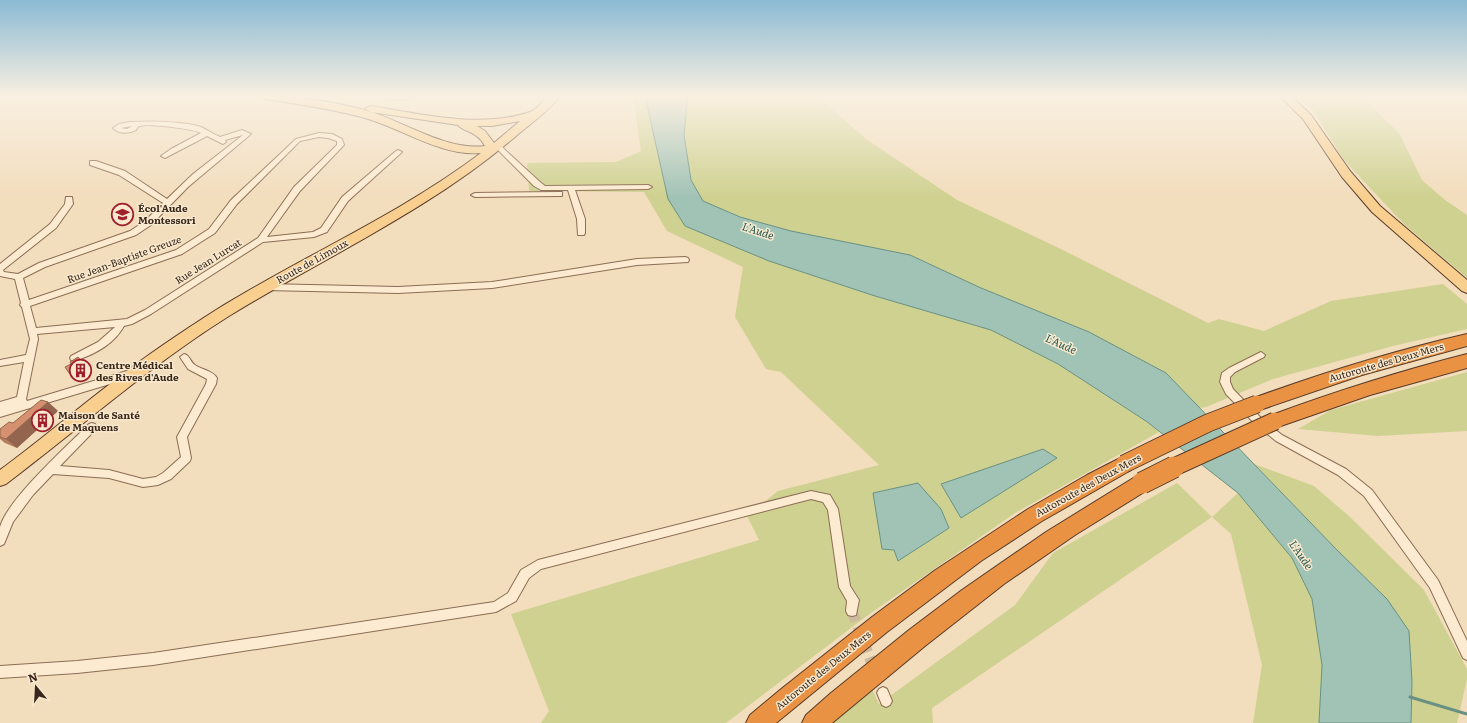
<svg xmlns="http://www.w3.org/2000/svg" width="1467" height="723" font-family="Literata,serif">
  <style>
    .green { fill: #cfd190 }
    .water { fill: #a1c3b6; stroke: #689183 }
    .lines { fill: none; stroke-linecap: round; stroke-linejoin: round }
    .stream { stroke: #689183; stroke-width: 3 }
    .street-tunnel { stroke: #cdb99d; stroke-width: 11; stroke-dasharray: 11 5.5; stroke-linecap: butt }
    .street-casing { stroke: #8b6d54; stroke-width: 2 }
    .primary-casing { stroke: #583b29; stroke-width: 2 }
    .highway-casing { stroke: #583b29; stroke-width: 2 }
    .street { fill: #fcebd1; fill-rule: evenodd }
    .primary { fill: #f9cf90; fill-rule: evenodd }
    .highway { fill: #ea9244; fill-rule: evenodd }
    .highway-bridge-far1-casing { stroke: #583b29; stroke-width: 19; stroke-linecap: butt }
    .highway-bridge-casing { stroke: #583b29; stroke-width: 23; stroke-linecap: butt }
    .highway-bridge-far1 { stroke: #ea9244; stroke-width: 17 }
    .highway-bridge { stroke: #ea9244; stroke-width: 21 }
    .wall { fill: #b67c5f }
    .shaded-wall { fill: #94654e }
    .building { fill: #d4906f; stroke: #94654e }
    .labels { text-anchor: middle; stroke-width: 3; stroke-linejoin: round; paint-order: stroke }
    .poi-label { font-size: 10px; font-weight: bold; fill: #39271b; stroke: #f8e8cd; text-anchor: start }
    .street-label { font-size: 10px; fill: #39271b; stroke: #f8e8cd }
    .water-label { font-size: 11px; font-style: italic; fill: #285a53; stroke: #f8e8cd }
  </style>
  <rect width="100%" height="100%" fill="#f2ddbd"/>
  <!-- green -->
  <g class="green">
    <path d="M 633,96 L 645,96 L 668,199 L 685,226 L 769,261 L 875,296 L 991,330 L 1058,364 L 1146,421 L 1159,432 L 1015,513 L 868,615 L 726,723 L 541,723 L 549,711 L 511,614 L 759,540 L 747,516 L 778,491 L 879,465 L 781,372 L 766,369 L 735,317 L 743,267 L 667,231 L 644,192 L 529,191 L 527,163 L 616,162 L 641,151 Z"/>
    <path d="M 688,96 L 820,96 L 826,104 L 866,139 L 957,200 L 1065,251 L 1208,323 L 1219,319 L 1264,331 L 1331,301 L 1443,284 L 1467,304 L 1467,329 L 1393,346 L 1273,379 L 1206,407 L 1199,408 L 1165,373 L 910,255 L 791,231 L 740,217 L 703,201 L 691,180 L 684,135 Z"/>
    <path d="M 1296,96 L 1360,96 L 1364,99 L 1399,133 L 1422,180 L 1445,200 L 1467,215 L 1467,278 L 1404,224 L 1344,160 L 1313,110 Z"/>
    <path d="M 1467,372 L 1467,431 L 1378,436 L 1298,429 L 1331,410 Z"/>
    <path d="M 1254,464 L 1314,486 L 1350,517 L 1424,590 L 1467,669 L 1467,679 L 1457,723 L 1411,723 L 1412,682 L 1387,599 L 1337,550 Z"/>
    <path d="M 1177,483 L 1212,517 L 1238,493 L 1292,558 L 1312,599 L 1322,665 L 1319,723 L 1253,723 L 1262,665 L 1231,534 L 1212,517 L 932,708 L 933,723 L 831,723 L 872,689 L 879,704 L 1015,605 L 1053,553 Z"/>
  </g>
  <!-- water -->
  <g class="water">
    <path d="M 645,96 L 688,96 L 684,135 L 691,180 L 703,201 L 740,217 L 791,231 L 910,255 L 981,288 L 1089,332 L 1166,373 L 1337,550 L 1387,599 L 1409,631 L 1412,682 L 1411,723 L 1319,723 L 1322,665 L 1312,599 L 1292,558 L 1238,493 L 1146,421 L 1058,364 L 991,330 L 875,296 L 769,261 L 685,226 L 668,199 Z"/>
    <path d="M 1043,449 L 1057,458 L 961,518 L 941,484 Z"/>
    <path d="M 918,483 L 941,509 L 949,528 L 898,561 L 894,550 L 882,549 L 873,493 Z"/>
  </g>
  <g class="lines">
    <!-- stream -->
    <path class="stream" d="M 1410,697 L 1467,714"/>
    <!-- street-tunnel -->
    <path class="street-tunnel" d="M 852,611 L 883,693"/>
    <defs>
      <g id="street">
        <path d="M 379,96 L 416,96 C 407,101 388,101 379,96 Z"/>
        <path d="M 130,122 C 149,121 183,121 201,127 C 207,130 213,134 220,137 L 242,130 L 251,134 L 188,187 L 151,225 L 136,235 L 45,267 L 23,278 L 29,300 L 176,250 L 209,229 L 231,200 L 296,139 L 319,133 L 332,134 L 342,139 L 344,145 L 300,191 L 267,237 L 313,232 L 321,228 L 342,197 L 396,151 L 398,150 L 402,152 L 348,201 L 327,232 L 314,237 L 263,242 L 151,314 L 132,324 L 124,326 C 114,344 94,355 74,361 L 71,360 L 70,358 L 71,356 L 98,342 L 115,327 L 37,334 L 38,339 L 26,399 L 27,401 L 130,370 L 133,371 L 135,374 L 133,377 L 130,378 L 0,417 L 0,402 L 17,397 L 24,362 L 0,366 L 0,360 L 26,355 L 30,339 L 22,307 L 20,305 L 21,303 L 15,279 L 0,276 L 0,264 L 50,224 L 65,204 L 66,197 L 72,197 L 73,204 L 56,228 L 3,270 L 4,272 L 18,274 L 39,263 L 130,231 L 145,221 L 163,203 L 119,175 L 90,165 L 90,161 L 96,161 L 125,171 L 167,199 L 193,174 L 243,135 L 225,140 L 226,142 L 223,144 L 207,136 L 165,158 L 161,156 L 171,149 L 201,133 C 194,129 148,123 140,126 C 138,126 137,128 136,130 C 128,134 119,134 113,128 L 119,124 ZM 132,126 L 127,129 L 121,128 ZM 319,137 L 328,138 L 337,141 L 337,145 L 294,187 L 258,238 L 145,310 L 127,319 L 36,328 L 30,306 L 182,254 L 215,233 L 237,204 L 300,141 Z"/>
        <path d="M 499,143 L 501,144 L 504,149 L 540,182 L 545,186 L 648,185 L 652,187 L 648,189 L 575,190 L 585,219 L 585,233 L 584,235 L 578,235 L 577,219 L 568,190 L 541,190 L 534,186 L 499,151 L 496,145 Z"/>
        <path d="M 559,192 L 562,192 L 562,196 L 475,197 L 471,195 L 475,193 Z"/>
        <path d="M 685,257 L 688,258 L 689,260 L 688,262 L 637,265 L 492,288 L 398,293 L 266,290 L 262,287 L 266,284 L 398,287 L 492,282 L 637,259 Z"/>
        <path d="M 1261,352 L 1265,355 L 1264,357 L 1235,372 L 1230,377 L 1230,382 L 1233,389 L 1262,419 L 1282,435 L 1346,469 L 1372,490 L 1438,580 L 1467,641 L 1467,660 L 1463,658 L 1430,588 L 1364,496 L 1338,475 L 1276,441 L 1256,425 L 1226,394 L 1220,382 L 1222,373 L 1229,368 Z"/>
        <path d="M 184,354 C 190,355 190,362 195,365 C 202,370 212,370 217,378 L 216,384 L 187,437 L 191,458 L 190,461 L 171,479 L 158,485 L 143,487 L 109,478 L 53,474 L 33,495 L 13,522 L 4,544 L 0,546 C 0,540 0,533 0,527 C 7,500 67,446 89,424 L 92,423 L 95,424 L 97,427 L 95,430 L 60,466 L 109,470 L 143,479 L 156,477 L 163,473 L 181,457 L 177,437 L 206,384 L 207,379 L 188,369 L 180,357 Z"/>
        <path d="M 811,491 L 830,495 L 838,509 L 850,586 L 859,600 L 856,615 L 852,616 L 848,615 L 846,611 L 847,601 L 839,587 L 828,510 L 823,502 L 811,499 L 541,569 L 529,578 L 516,601 L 496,612 L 153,665 L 77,673 L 0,678 L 0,666 L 77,661 L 153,653 L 494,602 L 508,593 L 521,570 L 538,560 Z"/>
        <path d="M 883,687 L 887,689 L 892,701 L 890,705 L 886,707 L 882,705 L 877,693 L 879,689 Z"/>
      </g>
      <g id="primary">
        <path d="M 260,96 C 297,96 339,102 374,113 C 407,124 449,151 485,146 C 476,130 465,133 458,125 L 371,112 L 365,109 L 371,106 C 422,114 479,129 530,112 C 536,110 543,101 548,96 L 560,96 C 549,111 530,124 516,136 C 430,210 325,257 229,316 C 154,363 89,420 19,474 L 6,484 L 0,486 L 0,470 C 41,440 79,407 119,377 C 150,353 183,331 216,310 C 303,256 399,215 481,153 C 442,157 401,128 365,118 C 332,109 298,104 265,99 ZM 520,121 L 494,143 L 485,131 L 477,126 L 492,126 Z"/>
        <path d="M 1280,96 L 1291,96 L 1311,115 L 1350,171 L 1380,206 L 1467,280 L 1467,293 L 1462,291 L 1372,212 L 1342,177 L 1303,119 Z"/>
      </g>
      <g id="highway">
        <path d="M 1467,334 L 1467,346 L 1362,375 L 1257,411 L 1251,409 L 1248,404 L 1251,399 C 1322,373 1393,351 1467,334 Z"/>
        <path d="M 1467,354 L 1467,368 L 1370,395 L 1275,428 L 1269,426 L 1266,421 L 1269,416 C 1334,392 1400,371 1467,354 Z"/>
        <path d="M 1124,456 L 1131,458 L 1133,464 L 1131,470 L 1042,521 L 981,561 L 887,632 L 776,723 L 746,723 L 750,715 L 780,690 L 872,617 L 934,571 L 1028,509 L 1087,475 Z"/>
        <path d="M 1142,475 L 1149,477 L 1152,483 L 1149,489 L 1075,535 L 1004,584 L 925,646 L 832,723 L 802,723 L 806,715 L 831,693 L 909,630 L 962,590 L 1046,532 L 1135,477 Z"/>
      </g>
    </defs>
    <!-- street casing -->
    <use href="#street" class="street-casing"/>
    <!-- primary casing -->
    <use href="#primary" class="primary-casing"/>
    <!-- highway casing -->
    <use href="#highway" class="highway-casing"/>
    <!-- street -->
    <use href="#street" class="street"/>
    <!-- primary -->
    <use href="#primary" class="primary"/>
    <!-- highway -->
    <use href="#highway" class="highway"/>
    <defs>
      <g id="highway-bridge-far1">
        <path d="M 1124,464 L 1208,423 L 1257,404"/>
        <path d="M 1172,468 L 1275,421"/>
      </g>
      <path id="highway-bridge" d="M 1142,483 L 1174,467"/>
    </defs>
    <!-- highway-bridge-far1 casing -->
    <use href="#highway-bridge-far1" class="highway-bridge-far1-casing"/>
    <!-- highway-bridge casing -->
    <use href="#highway-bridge" class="highway-bridge-casing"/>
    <!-- highway-bridge-far1 -->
    <use href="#highway-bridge-far1" class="highway-bridge-far1"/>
    <!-- highway-bridge -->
    <use href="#highway-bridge" class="highway-bridge"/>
  </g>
  <!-- wall -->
  <path class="wall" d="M 48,402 L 58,411 L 17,448 L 5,443 L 0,439 L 0,429 L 13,423 Z"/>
  <!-- shaded-wall -->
  <g class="shaded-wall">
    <path d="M 78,357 L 90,370 L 76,379 L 69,373 Z"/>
    <path d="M 48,402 L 58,411 L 17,448 L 6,439 Z"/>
  </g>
  <!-- building -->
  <g class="building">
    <path d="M 78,357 L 84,364 L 69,373 L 65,367 L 71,364 L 70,362 Z"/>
    <path d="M 41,400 L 48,402 L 6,439 L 0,437 L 0,429 L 9,422 L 13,423 Z"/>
  </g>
  <!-- sky -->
  <linearGradient id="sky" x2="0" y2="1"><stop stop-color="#8bbad4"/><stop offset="0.49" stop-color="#f9f0e1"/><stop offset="1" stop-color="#f9f0e1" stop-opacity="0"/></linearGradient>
  <rect width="1467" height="197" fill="url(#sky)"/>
  <!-- icons -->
  <defs>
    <symbol id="school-ring" viewBox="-11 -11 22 22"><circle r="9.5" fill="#f8e8cd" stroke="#a01f2c" stroke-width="1.5"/><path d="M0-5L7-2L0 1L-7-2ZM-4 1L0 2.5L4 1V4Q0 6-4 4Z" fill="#a01f2c"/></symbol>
    <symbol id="building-ring" viewBox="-11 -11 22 22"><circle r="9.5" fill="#f8e8cd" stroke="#a01f2c" stroke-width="1.5"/><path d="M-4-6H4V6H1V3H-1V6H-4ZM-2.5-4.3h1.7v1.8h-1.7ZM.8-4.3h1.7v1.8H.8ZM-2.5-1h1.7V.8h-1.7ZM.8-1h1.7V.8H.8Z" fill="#a01f2c"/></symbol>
  </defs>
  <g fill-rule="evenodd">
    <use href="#school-ring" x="110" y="202" width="25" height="25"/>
    <use href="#building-ring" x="68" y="358" width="25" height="25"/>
    <use href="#building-ring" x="30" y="408" width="25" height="25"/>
  </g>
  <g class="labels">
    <!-- poi labels -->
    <g class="poi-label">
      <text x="138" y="212">Écol'Aude<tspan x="138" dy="12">Montessori</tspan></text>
      <text x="96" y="369">Centre Médical<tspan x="96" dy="12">des Rives d'Aude</tspan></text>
      <text x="58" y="419">Maison de Santé<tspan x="58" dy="12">de Maquens</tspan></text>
    </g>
    <!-- street labels -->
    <g class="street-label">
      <text transform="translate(124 259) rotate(-20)" y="4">Rue Jean-Baptiste Greuze</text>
      <text transform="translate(208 261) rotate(-32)" y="4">Rue Jean Lurcat</text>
      <text transform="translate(312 261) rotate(-29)" y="4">Route de Limoux</text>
      <text transform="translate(1386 362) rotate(-16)" y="4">Autoroute des Deux Mers</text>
      <text transform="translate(1088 485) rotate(-29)" y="4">Autoroute des Deux Mers</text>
      <text transform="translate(823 670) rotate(-39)" y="4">Autoroute des Deux Mers</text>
    </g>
    <!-- water labels -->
    <g class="water-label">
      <text transform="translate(758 231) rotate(18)" y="4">L'Aude</text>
      <text transform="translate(1061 344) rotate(24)" y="4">L'Aude</text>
      <text transform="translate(1301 555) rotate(55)" y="4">L'Aude</text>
    </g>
  </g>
  <!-- north arrow -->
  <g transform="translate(36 687) rotate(342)" stroke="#f8e8cd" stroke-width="3" paint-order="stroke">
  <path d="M0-3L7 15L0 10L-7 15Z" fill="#39271b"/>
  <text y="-6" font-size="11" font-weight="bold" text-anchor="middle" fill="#39271b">N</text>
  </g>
</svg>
